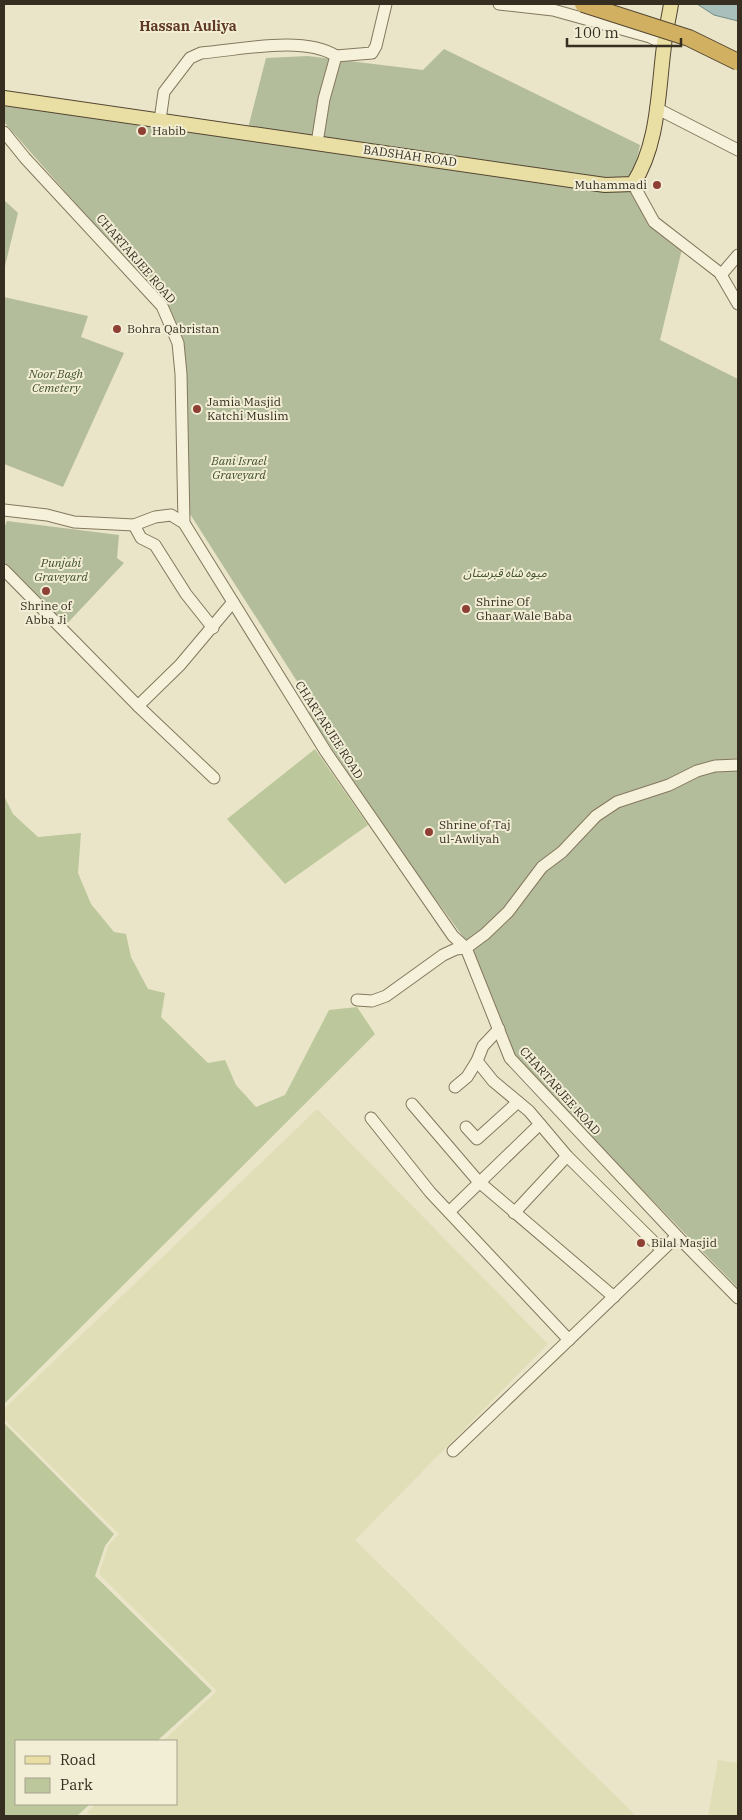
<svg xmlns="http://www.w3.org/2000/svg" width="742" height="1820" font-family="'IBM Plex Serif','Noto Sans Arabic',serif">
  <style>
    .farmland { fill: #dfdeb6 }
    .green { fill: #bcc89c }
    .cemetery { fill: #b4bd9b }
    .water { fill: #a8bfbb; stroke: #708c89 }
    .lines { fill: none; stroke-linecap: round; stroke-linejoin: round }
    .minor-casing { stroke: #84785e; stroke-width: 13 }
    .major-casing { stroke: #534632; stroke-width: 16 }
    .minor { stroke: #f6f1da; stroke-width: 11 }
    .major { stroke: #e9dea3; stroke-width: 14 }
    .highway-bridge-casing { stroke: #534632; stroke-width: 18; stroke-linecap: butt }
    .highway-bridge { stroke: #d1b061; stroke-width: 16 }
    .poi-dot { fill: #8e4034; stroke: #f2eed6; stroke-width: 2 }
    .labels { text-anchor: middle; stroke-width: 4; stroke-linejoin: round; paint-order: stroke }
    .poi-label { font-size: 12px; fill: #362e21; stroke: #f2eed6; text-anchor: start }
    .street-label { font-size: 12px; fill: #362e21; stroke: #f2eed6 }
    .park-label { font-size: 12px; font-style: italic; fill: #415129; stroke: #f2eed6 }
    .neighbourhood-label { font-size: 14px; font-weight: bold; fill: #5f3924; stroke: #f2eed6 }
  </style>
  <rect width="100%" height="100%" fill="#eae5c8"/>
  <!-- farmland -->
  <g class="farmland">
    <path d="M 317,1109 L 548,1344 L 355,1540 L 636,1816 L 91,1816 L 87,1812 L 96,1804 L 176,1804 L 176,1741 L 163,1741 L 217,1691 L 99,1574 L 108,1546 L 119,1534 L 4,1419 L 4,1409 Z"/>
    <path d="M 718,1760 L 738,1763 L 738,1816 L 708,1816 Z"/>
  </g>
  <!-- green -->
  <g class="green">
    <path d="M 315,749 L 368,825 L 285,884 L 227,819 Z"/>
    <path d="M 4,796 L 13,814 L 38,837 L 81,833 L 78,873 L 91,904 L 114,932 L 126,934 L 131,957 L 148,989 L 165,993 L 161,1017 L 208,1063 L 225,1060 L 236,1085 L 256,1107 L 285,1095 L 329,1010 L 357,1007 L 375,1034 L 4,1404 Z"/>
    <path d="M 4,1423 L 114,1534 L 105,1546 L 95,1576 L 212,1691 L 157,1741 L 16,1741 L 16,1804 L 90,1804 L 77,1816 L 4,1816 Z"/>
  </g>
  <!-- cemetery -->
  <g class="cemetery">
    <path d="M 444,49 L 640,145 L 634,174 L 628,179 L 682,249 L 660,340 L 738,379 L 738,1288 L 518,1062 L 464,938 L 396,845 L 309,714 L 311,705 L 307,697 L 190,514 L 186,372 L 165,305 L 4,122 L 4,103 L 248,128 L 266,58 L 308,56 L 423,70 Z"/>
    <path d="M 4,200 L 18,213 L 4,270 Z"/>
    <path d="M 4,297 L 88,316 L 81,337 L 124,353 L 63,487 L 4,464 Z"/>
    <path d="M 7,521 L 119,535 L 117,558 L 124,563 L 62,629 L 4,571 L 4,528 Z"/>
  </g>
  <!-- water -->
  <path class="water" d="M 697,4 L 738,4 L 738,21 L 714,15 Z"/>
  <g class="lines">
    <defs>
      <g id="minor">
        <path d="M 499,4 L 553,10 L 650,37 L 664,44"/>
        <path d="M 656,108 L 738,150"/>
        <path d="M 160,120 L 164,92 L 190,58 L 201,53 C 239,50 304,35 336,56"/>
        <path d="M 4,132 L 25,158 L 162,306 L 178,343 L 181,374 L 184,523 L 326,752 L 453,936 L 466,948 L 510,1058 L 677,1236 L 738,1298"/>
        <path d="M 317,143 L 324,99 L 336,56 L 372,53 L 376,46 L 386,4"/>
        <path d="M 633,184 L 654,222 L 720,273 L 738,304"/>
        <path d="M 721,275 L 738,255"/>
        <path d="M 4,510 L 47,515 L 74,522 L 134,525 L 155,517 L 171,515 L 184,523"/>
        <path d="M 134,525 L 141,538 L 155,545 L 186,594 L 213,628"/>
        <path d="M 4,570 L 138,706 L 214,778"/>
        <path d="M 138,706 L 180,665 L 233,602"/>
        <path d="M 357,1000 L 372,1001 L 386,996 L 443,955 L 456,949 L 466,948 L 485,934 L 508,912 L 542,867 L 562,852 L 596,816 L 617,802 L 669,785 L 697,771 L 715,766 L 738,765"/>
        <path d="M 499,1029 L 483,1046 L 477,1061 L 493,1081 L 529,1111 L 567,1156 L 662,1250"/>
        <path d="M 455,1087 L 467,1077 L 477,1061"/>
        <path d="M 412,1104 L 478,1181 L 614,1297"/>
        <path d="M 371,1118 L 430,1192 L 569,1340"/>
        <path d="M 466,1127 L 477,1139 L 518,1102"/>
        <path d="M 449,1212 L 540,1124"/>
        <path d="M 514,1213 L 567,1156"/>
        <path d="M 453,1451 L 677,1236"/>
      </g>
      <path id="major" d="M 4,98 L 605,185 L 633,184 C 659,144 658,91 664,46 C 665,32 669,18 671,4"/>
    </defs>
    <!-- minor casing -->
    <use href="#minor" class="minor-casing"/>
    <!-- major casing -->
    <use href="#major" class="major-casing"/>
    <!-- minor -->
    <use href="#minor" class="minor"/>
    <!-- major -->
    <use href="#major" class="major"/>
    <defs>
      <path id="highway-bridge" d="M 583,4 L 689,38 L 738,62"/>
    </defs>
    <!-- highway-bridge casing -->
    <use href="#highway-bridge" class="highway-bridge-casing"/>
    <!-- highway-bridge -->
    <use href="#highway-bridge" class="highway-bridge"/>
  </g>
  <!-- markers -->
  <g class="poi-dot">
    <circle cx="142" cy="131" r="5"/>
    <circle cx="657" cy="185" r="5"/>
    <circle cx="117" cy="329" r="5"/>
    <circle cx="197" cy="409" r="5"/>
    <circle cx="46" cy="591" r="5"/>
    <circle cx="466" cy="609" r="5"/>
    <circle cx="429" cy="832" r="5"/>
    <circle cx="641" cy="1243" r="5"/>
  </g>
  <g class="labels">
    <!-- poi labels -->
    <g class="poi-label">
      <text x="152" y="135">Habib</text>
      <text x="647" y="189" text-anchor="end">Muhammadi</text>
      <text x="127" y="333">Bohra Qabristan</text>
      <text x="207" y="406">Jamia Masjid<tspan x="207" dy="14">Katchi Muslim</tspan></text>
      <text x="476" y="606">Shrine Of<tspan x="476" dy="14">Ghaar Wale Baba</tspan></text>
      <text x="46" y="610" text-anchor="middle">Shrine of<tspan x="46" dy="14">Abba Ji</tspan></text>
      <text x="439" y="829">Shrine of Taj<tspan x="439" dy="14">ul-Awliyah</tspan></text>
      <text x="651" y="1247">Bilal Masjid</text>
    </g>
    <!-- street labels -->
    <g class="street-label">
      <text transform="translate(410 156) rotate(8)" y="4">BADSHAH ROAD</text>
      <text transform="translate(136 259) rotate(49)" y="4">CHARTARJEE ROAD</text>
      <text transform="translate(329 730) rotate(57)" y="4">CHARTARJEE ROAD</text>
      <text transform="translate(560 1091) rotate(48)" y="4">CHARTARJEE ROAD</text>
    </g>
    <!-- park labels -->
    <g class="park-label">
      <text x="56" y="378">Noor Bagh<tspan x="56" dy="14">Cemetery</tspan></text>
      <text x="239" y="465">Bani Israel<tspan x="239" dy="14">Graveyard</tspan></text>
      <text x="61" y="567">Punjabi<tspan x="61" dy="14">Graveyard</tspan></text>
      <text x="505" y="577">میوہ شاہ قبرستان</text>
    </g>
    <!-- neighbourhood labels -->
    <g class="neighbourhood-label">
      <text x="188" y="31">Hassan Auliya</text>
    </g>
  </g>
  <!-- border -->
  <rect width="742" height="1820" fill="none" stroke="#362e21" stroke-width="10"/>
  <!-- legend -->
  <rect x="15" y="1740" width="162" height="65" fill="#f2eed6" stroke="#a7a18e"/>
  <rect x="25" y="1756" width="25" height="8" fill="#e9dea3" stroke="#a7a18e"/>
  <text x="60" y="1765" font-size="15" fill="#362e21">Road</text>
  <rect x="25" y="1778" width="25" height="15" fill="#bcc89c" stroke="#a7a18e"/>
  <text x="60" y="1790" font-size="15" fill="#362e21">Park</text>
  <!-- scale -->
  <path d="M567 38v8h114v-8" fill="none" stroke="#362e21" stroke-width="2.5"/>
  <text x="574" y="38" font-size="15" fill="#362e21" stroke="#f2eed6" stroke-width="4" paint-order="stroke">100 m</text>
</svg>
